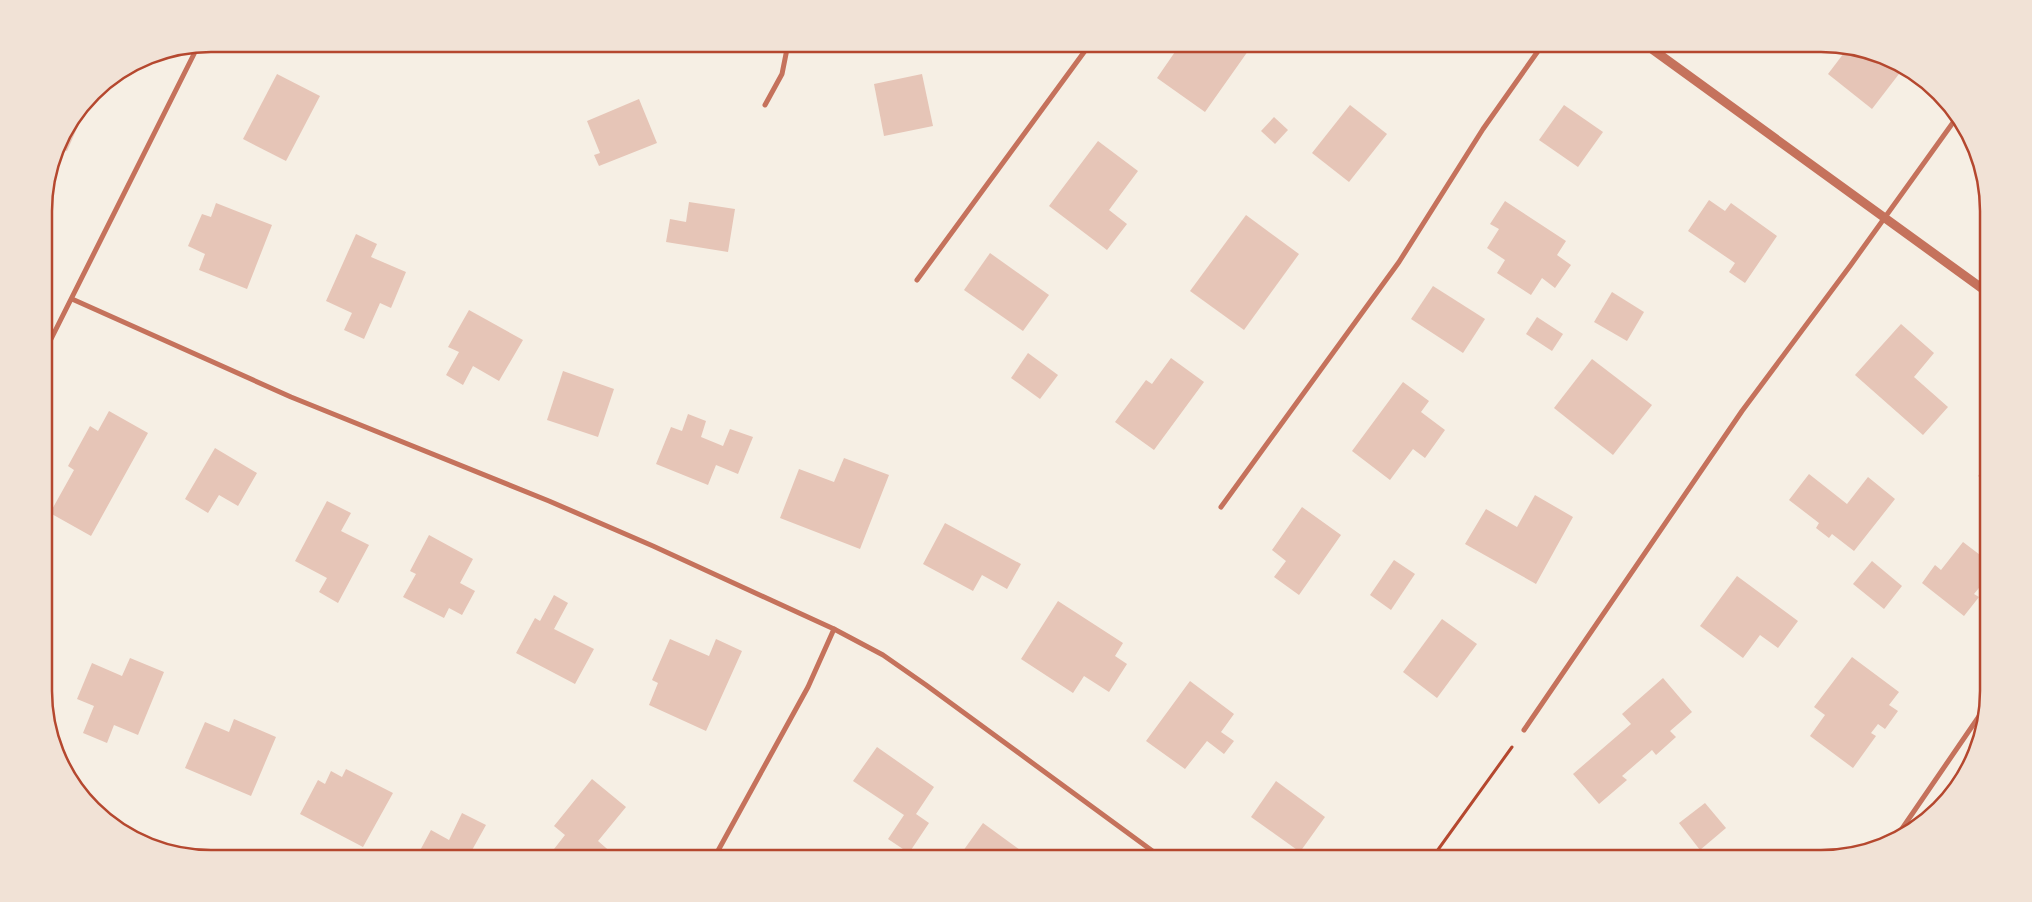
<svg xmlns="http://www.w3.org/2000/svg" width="2032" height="902" font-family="Raleway,sans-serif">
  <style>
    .building { fill: #e6c5b7 }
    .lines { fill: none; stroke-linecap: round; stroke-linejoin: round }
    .path { stroke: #b5482f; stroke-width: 3 }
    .minor { stroke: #c5725c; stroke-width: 5 }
    .tertiary { stroke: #c5725c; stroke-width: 9 }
    .rim { fill: none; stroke: #b5482f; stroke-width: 2.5 }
  </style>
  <rect width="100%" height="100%" fill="#f6efe4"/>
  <!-- building -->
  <g class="building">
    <path d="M 1170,44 L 1253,44 L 1205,112 L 1157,78 L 1177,49 Z"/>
    <path d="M 1847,49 L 1884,56 L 1902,70 L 1872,109 L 1828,74 Z"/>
    <path d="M 277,74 L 320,96 L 286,161 L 243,139 Z"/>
    <path d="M 922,74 L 933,126 L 884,136 L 874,84 Z"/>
    <path d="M 639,99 L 657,143 L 599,166 L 594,155 L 600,153 L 587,121 Z"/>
    <path d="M 88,103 L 67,151 L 58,147 L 61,138 Z"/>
    <path d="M 1350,105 L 1387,134 L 1349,182 L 1312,153 Z"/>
    <path d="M 1564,105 L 1603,132 L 1578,167 L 1539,140 Z"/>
    <path d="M 1274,117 L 1288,130 L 1275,144 L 1261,131 Z"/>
    <path d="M 1098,141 L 1138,171 L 1109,210 L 1127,224 L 1107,250 L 1049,206 Z"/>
    <path d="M 1709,200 L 1725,211 L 1731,203 L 1777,236 L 1745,283 L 1729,272 L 1735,263 L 1688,231 Z"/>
    <path d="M 1505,201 L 1566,241 L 1557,255 L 1571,265 L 1555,288 L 1542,278 L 1531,295 L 1497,273 L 1505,260 L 1487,248 L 1499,229 L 1490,224 Z"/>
    <path d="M 689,202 L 735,209 L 728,252 L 666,242 L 670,219 L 686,222 Z"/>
    <path d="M 216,203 L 272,225 L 247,289 L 199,270 L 205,254 L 188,246 L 202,214 L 211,217 Z"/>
    <path d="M 1246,215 L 1299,254 L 1244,330 L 1190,291 Z"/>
    <path d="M 356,234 L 377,244 L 371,257 L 406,272 L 391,308 L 380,303 L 364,339 L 344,330 L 352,313 L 326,301 Z"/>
    <path d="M 990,253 L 1049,295 L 1023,331 L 964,290 Z"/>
    <path d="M 1433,286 L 1485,319 L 1463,353 L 1411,319 Z"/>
    <path d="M 1612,292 L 1644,312 L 1627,341 L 1594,322 Z"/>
    <path d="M 469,310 L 523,340 L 499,381 L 473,366 L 463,385 L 446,375 L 459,352 L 448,347 Z"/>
    <path d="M 1537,317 L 1563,334 L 1552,351 L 1526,334 Z"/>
    <path d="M 1901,324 L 1934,353 L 1914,377 L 1948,407 L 1923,435 L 1855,375 Z"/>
    <path d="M 1028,353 L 1058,375 L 1040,399 L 1011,378 Z"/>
    <path d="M 1171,358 L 1204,382 L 1154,450 L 1115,422 L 1146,380 L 1152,384 Z"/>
    <path d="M 1592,359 L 1652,405 L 1613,455 L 1554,408 Z"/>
    <path d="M 563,371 L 614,389 L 598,437 L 547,420 Z"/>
    <path d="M 1403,382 L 1429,401 L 1421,412 L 1445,430 L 1425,458 L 1413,449 L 1390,480 L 1352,451 Z"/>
    <path d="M 109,411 L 148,433 L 91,536 L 50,513 L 74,470 L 68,466 L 90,426 L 98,431 Z"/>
    <path d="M 688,414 L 706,421 L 701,437 L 723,446 L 730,429 L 753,437 L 738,474 L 716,465 L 708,485 L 656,464 L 671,427 L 682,431 Z"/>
    <path d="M 215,448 L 257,473 L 238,506 L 219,495 L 208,513 L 185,499 Z"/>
    <path d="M 844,458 L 889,475 L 860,549 L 780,518 L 799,469 L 834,482 Z"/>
    <path d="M 1988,462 L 1988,484 L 1978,476 Z"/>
    <path d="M 1809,474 L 1847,504 L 1868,477 L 1895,499 L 1854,551 L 1832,534 L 1829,538 L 1816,528 L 1819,523 L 1789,500 Z"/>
    <path d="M 1535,495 L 1573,517 L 1536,584 L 1465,544 L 1486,509 L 1517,527 Z"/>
    <path d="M 327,501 L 351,513 L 341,531 L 369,545 L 338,603 L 319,592 L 327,578 L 295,561 Z"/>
    <path d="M 1302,507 L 1341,535 L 1299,595 L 1274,577 L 1286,561 L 1272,550 Z"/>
    <path d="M 945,523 L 1021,564 L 1007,589 L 982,575 L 973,591 L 923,564 Z"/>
    <path d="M 429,535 L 473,559 L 460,583 L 475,591 L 462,615 L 449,608 L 444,618 L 403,597 L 416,574 L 410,571 Z"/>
    <path d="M 1963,542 L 1988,561 L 1988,577 L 1974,594 L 1979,597 L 1964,616 L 1922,583 L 1935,565 L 1941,570 Z"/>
    <path d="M 1394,560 L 1415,574 L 1391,610 L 1370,595 Z"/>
    <path d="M 1872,561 L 1902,586 L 1884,609 L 1853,584 Z"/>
    <path d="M 1737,576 L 1798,621 L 1778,648 L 1760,635 L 1743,658 L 1700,626 Z"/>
    <path d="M 554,595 L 568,603 L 554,629 L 594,649 L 575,684 L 516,653 L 535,618 L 540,621 Z"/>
    <path d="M 1058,601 L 1123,643 L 1115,656 L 1127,664 L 1109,692 L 1084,676 L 1073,693 L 1021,659 Z"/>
    <path d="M 1442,619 L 1477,644 L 1437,698 L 1403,672 Z"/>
    <path d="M 670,639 L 709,656 L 716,639 L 742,651 L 706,731 L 649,705 L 658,683 L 652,680 Z"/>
    <path d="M 1852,657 L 1899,692 L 1889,705 L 1898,711 L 1885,729 L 1878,724 L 1871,733 L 1876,736 L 1853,768 L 1810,736 L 1825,715 L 1814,707 Z"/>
    <path d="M 130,658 L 164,672 L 138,735 L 114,725 L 107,743 L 83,733 L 94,706 L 77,699 L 92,663 L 122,676 Z"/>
    <path d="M 1663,678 L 1692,712 L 1670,731 L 1676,737 L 1656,755 L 1652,750 L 1622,776 L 1627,780 L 1599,804 L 1573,774 L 1631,724 L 1622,714 Z"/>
    <path d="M 1190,681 L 1234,714 L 1221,732 L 1234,741 L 1224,754 L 1207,741 L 1185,769 L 1146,741 Z"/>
    <path d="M 234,719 L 276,737 L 251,796 L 185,768 L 205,722 L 229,732 Z"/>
    <path d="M 877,747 L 934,787 L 916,814 L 929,823 L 909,853 L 888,839 L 904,815 L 853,781 Z"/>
    <path d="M 346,769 L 393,793 L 363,847 L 300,814 L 318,780 L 325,784 L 331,771 L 342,777 Z"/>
    <path d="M 592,779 L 626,807 L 598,841 L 613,854 L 610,858 L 547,858 L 565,835 L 554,826 Z"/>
    <path d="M 1276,781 L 1325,817 L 1300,852 L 1251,817 Z"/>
    <path d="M 1705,803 L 1726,828 L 1700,850 L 1679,823 Z"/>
    <path d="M 462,813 L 486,825 L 471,852 L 481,858 L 416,858 L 431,830 L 449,840 Z"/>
    <path d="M 983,823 L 1031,858 L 958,858 Z"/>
  </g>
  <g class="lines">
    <!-- path -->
    <path class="path" d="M 1432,858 L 1512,747"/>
    <!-- minor -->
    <g class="minor">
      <path d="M 765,105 L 782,74 L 788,44"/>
      <path d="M 917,280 L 1090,44"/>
      <path d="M 72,299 L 291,397 L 549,501 L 653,546 L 834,629 L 883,655 L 926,685 L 1162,858"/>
      <path d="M 44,353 L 198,46"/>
      <path d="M 1221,507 L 1399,262 L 1483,129 L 1543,44"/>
      <path d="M 1524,730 L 1742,411 L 1850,266 L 1957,117"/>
      <path d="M 1897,836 L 1984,709"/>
      <path d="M 141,840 L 158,848"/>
      <path d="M 714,858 L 808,687 L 834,629"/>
    </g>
    <!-- tertiary -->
    <path class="tertiary" d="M 1645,44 L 1987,292"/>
  </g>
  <!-- crop -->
  <path d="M0 0H2032V902H0ZM211 52H1821A159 159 0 0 1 1980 211V691A159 159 0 0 1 1821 850H211A159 159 0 0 1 52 691V211A159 159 0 0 1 211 52Z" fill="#f1e2d6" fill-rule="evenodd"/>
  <path class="rim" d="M211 52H1821A159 159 0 0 1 1980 211V691A159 159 0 0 1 1821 850H211A159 159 0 0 1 52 691V211A159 159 0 0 1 211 52Z"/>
</svg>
